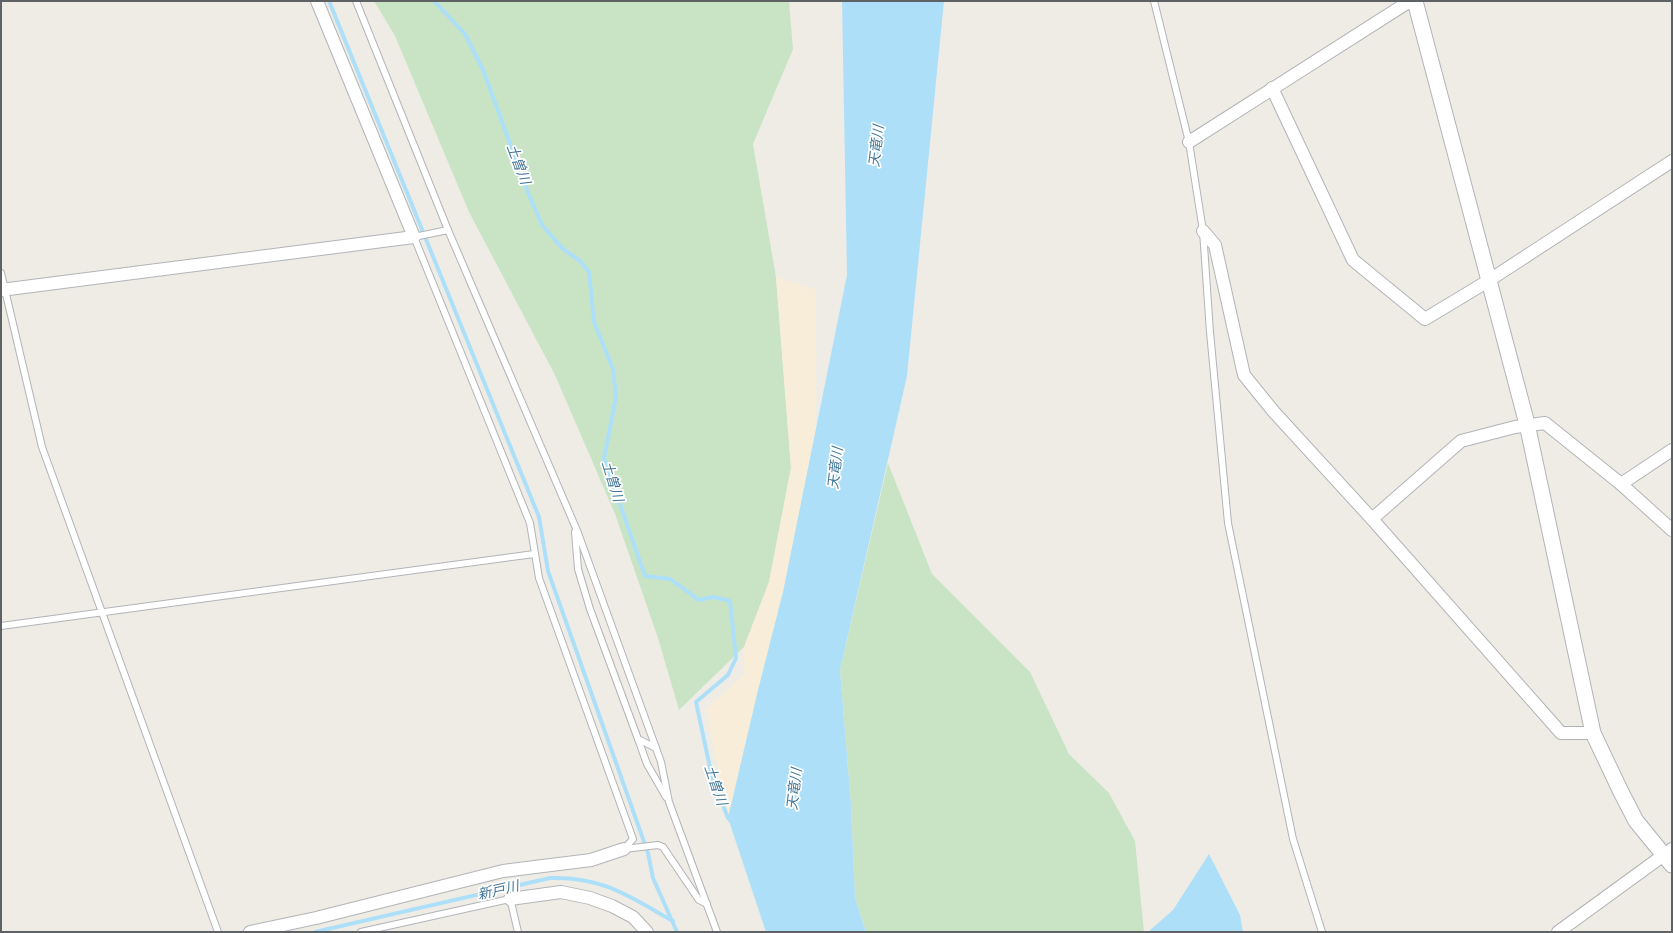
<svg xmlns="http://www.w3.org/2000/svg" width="1673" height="933" font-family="Lato,'Noto Sans JP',sans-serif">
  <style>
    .green { fill: #c9e4c5 }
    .sand { fill: #f8edd8 }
    .water { fill: #ade0f8 }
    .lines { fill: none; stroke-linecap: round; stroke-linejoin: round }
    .stream { stroke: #ade0f8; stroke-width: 4 }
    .service-casing { stroke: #b1b4b7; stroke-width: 8 }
    .minor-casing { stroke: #b1b4b7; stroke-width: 14 }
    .tertiary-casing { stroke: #b1b4b7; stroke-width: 17 }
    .service { stroke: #fff; stroke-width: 6 }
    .minor { stroke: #fff; stroke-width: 12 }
    .tertiary { stroke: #fff; stroke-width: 15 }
    .labels { text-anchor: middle; stroke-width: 3.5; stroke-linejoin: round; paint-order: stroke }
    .water-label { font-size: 14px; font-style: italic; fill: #437799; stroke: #fff }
  </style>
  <rect width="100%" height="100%" fill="#efece6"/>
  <!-- green -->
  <g class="green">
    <path d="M 374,1 L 789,1 L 793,49 L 753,144 L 776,277 L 791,468 L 769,582 L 744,647 L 679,710 L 658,638 L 615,514 L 555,375 L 469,212 L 395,36 Z"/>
    <path d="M 888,463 L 932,574 L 1030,672 L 1069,754 L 1109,793 L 1135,841 L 1144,932 L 866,932 L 855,898 L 851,805 L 840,670 Z"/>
  </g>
  <!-- sand -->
  <path class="sand" d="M 776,277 L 816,290 L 816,431 L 783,592 L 758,690 L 728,818 L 706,709 L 744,675 L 744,647 L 769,582 L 791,468 Z"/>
  <!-- water -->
  <g class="water">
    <path d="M 842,1 L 944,1 L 907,376 L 840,670 L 851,805 L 855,898 L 866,932 L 766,932 L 728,818 L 758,690 L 783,592 L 847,275 Z"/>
    <path d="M 1209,854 L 1240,915 L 1243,932 L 1148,932 L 1173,910 Z"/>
  </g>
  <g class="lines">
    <!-- stream -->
    <g class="stream">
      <path d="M 329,1 L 539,517 L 548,571 L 648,853 L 653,878 L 677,932"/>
      <path d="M 434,1 L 465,34 L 483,70 L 529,195 L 542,225 L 563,249 L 580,261 L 589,272 L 594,322 L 613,369 L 616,397 L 604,458 L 645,576 L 670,579 L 699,600 L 713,597 L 730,601 L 736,658 L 728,675 L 696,702 L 712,777 L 728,818 L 731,821"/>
      <path d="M 315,932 L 550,878 C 602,876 630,897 673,921"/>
    </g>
    <defs>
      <g id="service">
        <path d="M 356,1 L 448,230 L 578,533 L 661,762 L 669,802 L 717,932"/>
        <path d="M 1154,1 L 1189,142 L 1203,231 L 1210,332 L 1228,523 L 1293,839 L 1322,932"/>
        <path d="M 448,230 L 414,237 L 530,523 L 539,578 L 633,839 L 624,849"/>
        <path d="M 1,273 L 42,447 L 218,932"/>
        <path d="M 575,532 L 578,569 L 590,609 L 638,739 L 656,748"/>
        <path d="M 1,626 L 534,554"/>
        <path d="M 638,739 L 647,764 L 666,797"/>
        <path d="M 624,849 L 658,845 L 663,847 L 699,900 L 707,904"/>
        <path d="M 510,898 L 518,932"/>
        <path d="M 361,932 L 510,899"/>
      </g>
      <g id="minor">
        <path d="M 1272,88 L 1353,260 L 1425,319 L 1488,281 L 1672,161"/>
        <path d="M 1189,142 L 1410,1"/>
        <path d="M 1203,231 L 1215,245 L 1244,375 L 1274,412 L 1372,519 L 1561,733 L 1593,733"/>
        <path d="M 1,290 L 414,237 L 317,1"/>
        <path d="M 1621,484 L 1672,450"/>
        <path d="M 1372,519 L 1461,441 L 1515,427 L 1545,423 L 1621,484 L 1672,530"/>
        <path d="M 510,899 L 561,892 L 590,898 L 612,906 L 633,917 L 647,932"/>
        <path d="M 250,932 L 316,918 L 503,871 L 591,860 L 624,849"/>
        <path d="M 1558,932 L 1672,849"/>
      </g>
      <path id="tertiary" d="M 1415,1 L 1527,424 L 1593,733 L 1621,792 L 1636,821 L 1672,865"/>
    </defs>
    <!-- service casing -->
    <use href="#service" class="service-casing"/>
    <!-- minor casing -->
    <use href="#minor" class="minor-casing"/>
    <!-- tertiary casing -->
    <use href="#tertiary" class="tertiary-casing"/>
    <!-- service -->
    <use href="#service" class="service"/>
    <!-- minor -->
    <use href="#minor" class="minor"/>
    <!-- tertiary -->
    <use href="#tertiary" class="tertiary"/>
  </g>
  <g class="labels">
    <!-- water labels -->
    <g class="water-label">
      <text transform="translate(876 146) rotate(-83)" y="5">天竜川</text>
      <text transform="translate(519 164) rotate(69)" y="5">土曽川</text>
      <text transform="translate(835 468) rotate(-83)" y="5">天竜川</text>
      <text transform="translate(613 481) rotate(73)" y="5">土曽川</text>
      <text transform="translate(716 785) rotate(71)" y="5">土曽川</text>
      <text transform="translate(794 789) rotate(-83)" y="5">天竜川</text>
      <text transform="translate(498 890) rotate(-13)" y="5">新戸川</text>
    </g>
  </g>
  <!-- border -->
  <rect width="1673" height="933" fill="none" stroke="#5e6265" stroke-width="4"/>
</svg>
